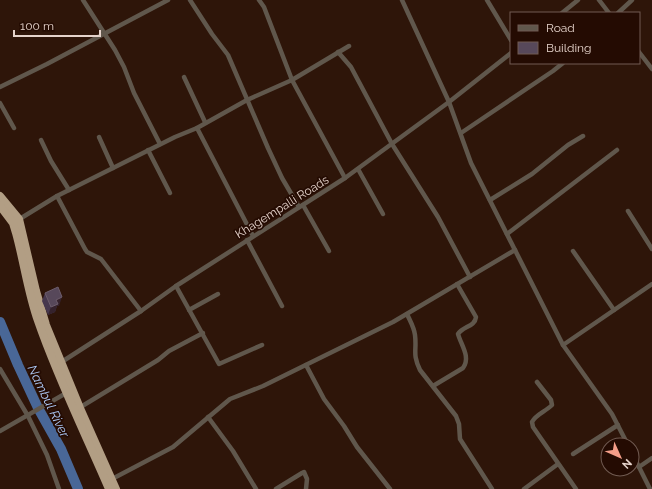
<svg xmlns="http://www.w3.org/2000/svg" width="652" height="489" font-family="Raleway,sans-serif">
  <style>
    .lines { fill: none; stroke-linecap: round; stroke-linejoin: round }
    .river { stroke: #496797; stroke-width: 10 }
    .minor { stroke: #60574c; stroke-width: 4.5 }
    .trunk { stroke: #b29e84; stroke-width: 8 }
    .wall { fill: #46374d }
    .shaded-wall { fill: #35222c }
    .building { fill: #57485a; stroke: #6d5d6c }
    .labels { text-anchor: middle; stroke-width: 3.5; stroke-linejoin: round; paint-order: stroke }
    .street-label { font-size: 12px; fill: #e5d3cb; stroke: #240b02 }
    .water-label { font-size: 13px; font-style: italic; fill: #acc8f4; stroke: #240b02 }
  </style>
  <rect width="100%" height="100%" fill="#2e1509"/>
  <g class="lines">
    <!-- river -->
    <path class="river" d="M 0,322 L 18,365 L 38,408 L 61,449 L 78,489"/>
    <!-- minor -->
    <g class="minor">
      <path d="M 83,0 L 115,50 L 124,67 L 134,93 L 160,144"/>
      <path d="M 190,0 L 212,34 L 228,55 L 268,148 L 282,178 L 299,207"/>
      <path d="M 259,0 L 264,7 L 292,80 L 345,178"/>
      <path d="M 402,0 L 449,102 L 471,163 L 563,345 L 612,414 L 628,445"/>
      <path d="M 487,0 L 511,40"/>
      <path d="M 599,0 L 609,13"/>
      <path d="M 562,13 L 578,0"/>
      <path d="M 618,13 L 632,0"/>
      <path d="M 338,52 L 351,67 L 392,144 L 438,217 L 470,277"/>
      <path d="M 639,52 L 652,69"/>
      <path d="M 184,77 L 205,122"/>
      <path d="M 0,87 L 47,64 L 168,0"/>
      <path d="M 0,103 L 14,128"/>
      <path d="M 197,128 L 253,236"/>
      <path d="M 461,133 L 553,71 L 563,63"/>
      <path d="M 99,137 L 113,168"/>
      <path d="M 41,140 L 51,161 L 69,190"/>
      <path d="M 148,150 L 170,193"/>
      <path d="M 358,169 L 383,214"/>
      <path d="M 57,196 L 85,249 L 87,252 L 101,259 L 141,311"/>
      <path d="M 490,200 L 532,174 L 568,145 L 583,136"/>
      <path d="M 303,205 L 329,251"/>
      <path d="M 628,211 L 652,249"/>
      <path d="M 18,220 L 57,196 L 175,137 L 197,128 L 247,100 L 292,80 L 349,46"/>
      <path d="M 507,234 L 617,150"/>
      <path d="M 247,240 L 282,306"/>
      <path d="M 573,251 L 614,310"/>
      <path d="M 176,286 L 219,364 L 262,345"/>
      <path d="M 189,310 L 218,294"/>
      <path d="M 407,314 C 410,321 414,327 415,335 C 417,351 412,353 420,370 L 456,416 L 459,424 L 460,439 L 492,489"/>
      <path d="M 563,345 L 652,284"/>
      <path d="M 60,363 L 141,311 L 176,286 L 345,178 L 449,102 L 511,53"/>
      <path d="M 306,365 L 324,399 L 344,426 L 357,447 L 390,489"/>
      <path d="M 0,369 L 28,416 L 47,455 L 59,489"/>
      <path d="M 537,382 L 551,400 L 552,405 C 545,412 536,414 532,422 L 533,427 L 576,489"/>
      <path d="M 433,386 L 463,368 C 471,357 461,345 458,334 C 463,326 475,327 476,317 L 457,284"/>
      <path d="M 79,408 L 158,360 L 169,351 L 203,333"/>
      <path d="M 208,417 L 233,451 L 256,489"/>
      <path d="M 0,431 L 68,392"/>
      <path d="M 632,453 L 650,489"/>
      <path d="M 573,454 L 618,425"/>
      <path d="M 639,467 L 652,458"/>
      <path d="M 112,479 L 173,447 L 230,399 L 263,386 L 393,322 L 515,250"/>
      <path d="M 276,489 L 302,473 L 304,472 L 307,479 L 306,489"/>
      <path d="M 524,489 L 558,464"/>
    </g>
    <!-- trunk -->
    <g class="trunk">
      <path d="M 0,196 L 19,219 L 36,291 L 46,325 L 80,408 L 116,489"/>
      <path d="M 0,206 L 13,223 L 16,233 C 24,262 28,293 38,321 C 58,379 85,433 109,489"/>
    </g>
  </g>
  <!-- wall -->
  <path class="wall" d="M 45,293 L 59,306 L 57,306 L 55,312 L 48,315 L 42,301 Z"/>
  <!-- shaded-wall -->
  <path class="shaded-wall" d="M 62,297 L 59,306 L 57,306 L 55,312 L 48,315 L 51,307 L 56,300 Z"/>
  <!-- building -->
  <path class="building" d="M 58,287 L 62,297 L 56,300 L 58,304 L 51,307 L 45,293 Z"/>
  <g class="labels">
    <!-- street labels -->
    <g class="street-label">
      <text transform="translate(282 207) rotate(-32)" y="4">Khagempalli Roads</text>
    </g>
    <!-- water labels -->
    <g class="water-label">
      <text transform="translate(49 401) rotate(64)" y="5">Nambul River</text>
    </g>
  </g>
  <!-- legend -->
  <rect x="510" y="12" width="130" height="52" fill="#240b02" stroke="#715b52"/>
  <rect x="518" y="25" width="20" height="6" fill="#60574c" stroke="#715b52"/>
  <text x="546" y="32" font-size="12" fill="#e5d3cb">Road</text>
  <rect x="518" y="42" width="20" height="12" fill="#57485a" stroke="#715b52"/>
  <text x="546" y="52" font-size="12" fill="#e5d3cb">Building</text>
  <!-- north arrow -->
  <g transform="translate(620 457) rotate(135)"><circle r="19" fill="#240b02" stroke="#715b52"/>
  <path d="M0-3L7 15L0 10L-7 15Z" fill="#f49e89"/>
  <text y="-6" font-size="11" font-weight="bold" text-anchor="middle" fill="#e5d3cb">N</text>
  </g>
  <!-- scale -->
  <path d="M14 30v6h86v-6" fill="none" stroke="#e5d3cb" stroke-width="2"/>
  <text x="20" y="30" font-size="12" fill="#e5d3cb" stroke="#240b02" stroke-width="3" paint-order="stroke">100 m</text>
</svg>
